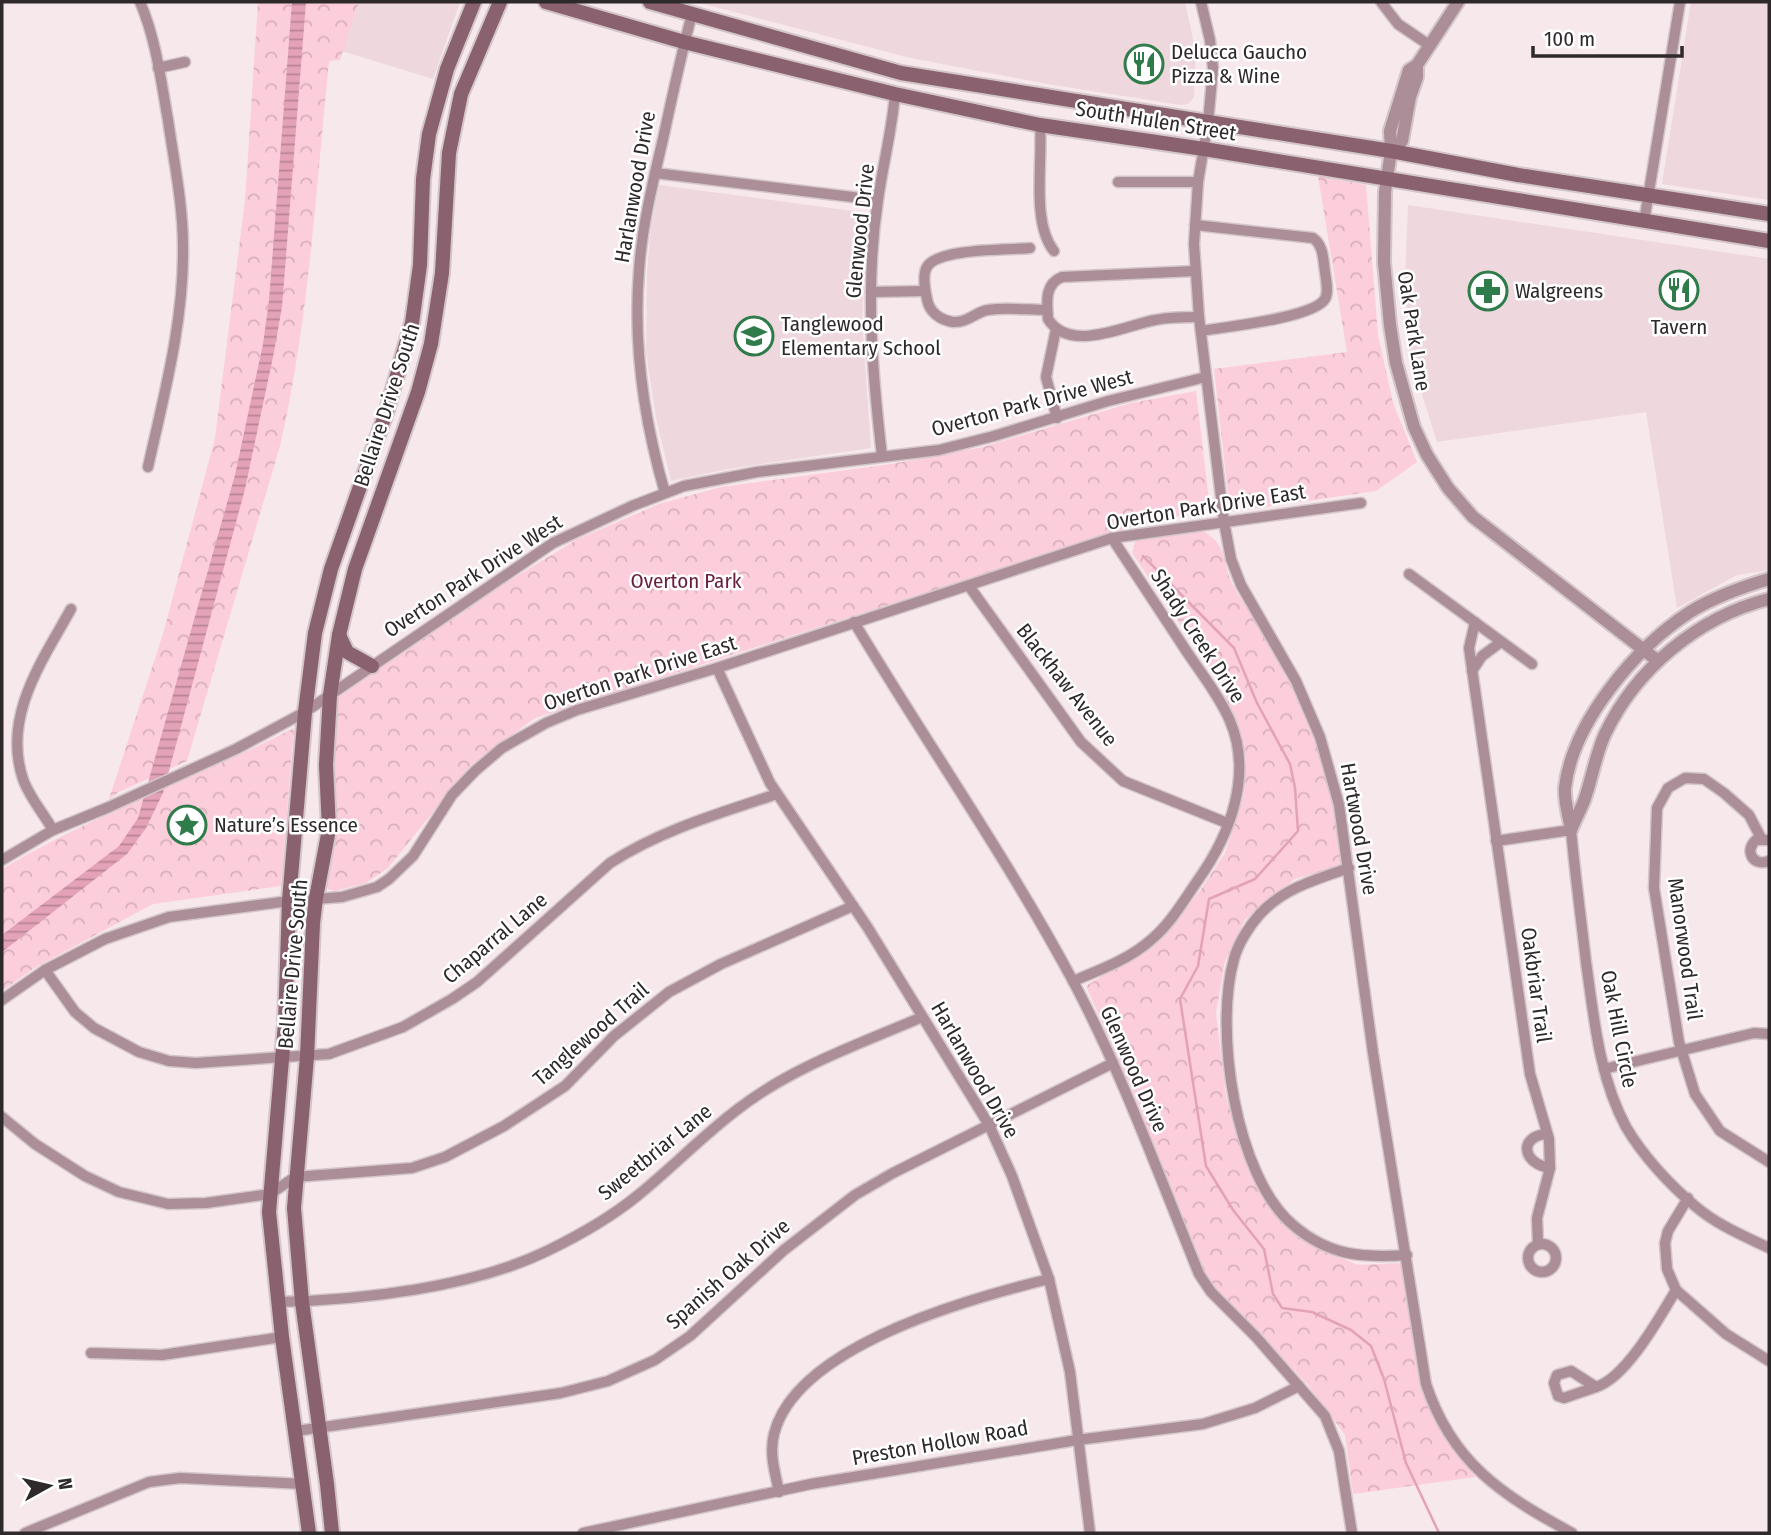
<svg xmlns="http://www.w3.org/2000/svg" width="1771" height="1535" font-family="'Fira Sans Condensed',sans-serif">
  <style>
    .built { fill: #eed7dd }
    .park { fill: url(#park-crowns) }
    .water { fill: url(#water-rules) }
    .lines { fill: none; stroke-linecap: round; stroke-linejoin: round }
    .stream { stroke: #e3a2b7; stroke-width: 2.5 }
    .minor-casing { stroke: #d3c6c9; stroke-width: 13 }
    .tertiary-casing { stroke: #d3c6c9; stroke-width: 16 }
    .secondary-casing { stroke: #d3c6c9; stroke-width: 18 }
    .minor { stroke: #ab8e97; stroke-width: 10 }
    .tertiary { stroke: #ab8e97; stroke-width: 12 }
    .secondary { stroke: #8a616e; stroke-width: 14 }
    .labels { text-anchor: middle; stroke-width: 5; stroke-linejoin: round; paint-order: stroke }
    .poi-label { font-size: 21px; fill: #2e292a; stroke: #fff; text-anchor: start }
    .street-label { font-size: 21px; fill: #2e292a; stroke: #fff }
    .park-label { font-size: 21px; fill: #6a1e3e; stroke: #fff }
  </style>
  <defs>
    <pattern id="park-crowns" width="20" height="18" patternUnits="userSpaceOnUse" patternTransform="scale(1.75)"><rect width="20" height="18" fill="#fccddb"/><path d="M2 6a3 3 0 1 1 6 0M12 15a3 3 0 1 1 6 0" fill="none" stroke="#d8b0bc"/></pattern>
    <pattern id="water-rules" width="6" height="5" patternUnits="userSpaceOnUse" patternTransform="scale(1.75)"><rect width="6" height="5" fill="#e3a2b7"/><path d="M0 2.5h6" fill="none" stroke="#b88495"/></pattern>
  </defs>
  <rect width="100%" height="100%" fill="#f7e8ec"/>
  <!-- built -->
  <g class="built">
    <path d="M 359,2 L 460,2 L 433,79 L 342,51 Z"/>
    <path d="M 696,2 L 1185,2 L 1196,53 L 1194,97 L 1188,104 L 1181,105 L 1047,84 L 911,58 Z"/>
    <path d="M 1691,2 L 1769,2 L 1769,200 L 1662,184 Z"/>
    <path d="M 659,185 L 868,213 L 862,320 L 871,448 L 728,469 L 671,481 L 656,418 L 646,352 L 647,272 L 651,228 Z"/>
    <path d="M 1408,205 L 1769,259 L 1769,570 L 1737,575 L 1677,608 L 1646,412 L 1437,442 L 1409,353 L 1405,279 Z"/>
  </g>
  <!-- park -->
  <g class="park">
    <path d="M 258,2 L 359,2 L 340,60 L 329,61 C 316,189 309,320 280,446 L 187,761 L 119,792 L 109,799 L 163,634 L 215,438 L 245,200 Z"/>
    <path d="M 1318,176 L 1366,185 L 1378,335 L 1393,403 L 1417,462 L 1376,491 L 1230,512 L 1214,369 L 1347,352 Z"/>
    <path d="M 1196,391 L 1210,509 L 1127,528 L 535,718 L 471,765 L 388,868 L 366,883 L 334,891 L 328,889 L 326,882 L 335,846 L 337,817 L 334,762 L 337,698 L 507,582 L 576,540 L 659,504 L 721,487 L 891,464 L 983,447 L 1131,403 Z"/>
    <path d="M 1203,531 C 1229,546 1221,562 1233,585 C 1240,599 1250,611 1258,625 C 1283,672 1312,719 1326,771 C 1334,802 1338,834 1341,866 L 1294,879 L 1275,900 L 1245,919 L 1225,961 L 1216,1013 L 1226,1097 L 1241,1146 L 1257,1186 L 1279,1218 L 1313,1246 L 1358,1265 L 1399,1263 L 1405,1270 C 1410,1309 1414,1369 1427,1404 C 1438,1431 1458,1454 1475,1477 L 1353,1494 L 1345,1435 L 1308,1385 L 1200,1272 L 1140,1108 L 1086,986 L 1161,940 L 1202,888 L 1225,853 L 1244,795 L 1246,758 L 1222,685 L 1132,553 L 1136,540 Z"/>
    <path d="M 294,728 L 281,886 L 153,904 L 34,968 L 2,991 L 2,869 C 95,814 198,777 294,728 Z"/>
  </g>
  <!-- water -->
  <path class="water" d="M 292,2 L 306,2 L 282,307 L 274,352 L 245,489 L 163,793 L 146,828 L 127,854 L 2,952 L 2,935 L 119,846 L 138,818 L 235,475 L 263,344 L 269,300 Z"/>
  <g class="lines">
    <!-- stream -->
    <path class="stream" d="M 1143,556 L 1234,648 L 1257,703 L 1290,764 L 1295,788 L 1298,831 L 1255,879 L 1209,899 L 1198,966 L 1180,999 L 1206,1166 L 1233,1210 L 1264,1249 L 1273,1294 L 1282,1308 L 1312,1312 L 1351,1330 L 1371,1346 L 1384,1379 L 1406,1463 L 1439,1533"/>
    <defs>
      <g id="minor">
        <path d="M 140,2 C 156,39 161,81 168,120 C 174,162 183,204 183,247 C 184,321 164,395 148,467"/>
        <path d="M 1201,2 L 1210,40 L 1213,68 L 1208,123 L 1198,182 L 1194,244 L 1199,317 L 1224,522 L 1231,559 L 1241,585 L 1296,681 L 1320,737 L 1339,805 L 1373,1053 L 1426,1384 C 1452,1463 1502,1495 1572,1533"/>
        <path d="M 1381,2 L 1398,24 L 1429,45"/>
        <path d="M 158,68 L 185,62"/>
        <path d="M 1040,125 C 1043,163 1031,222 1054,251"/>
        <path d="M 655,173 L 877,200"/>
        <path d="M 1118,182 L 1198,182"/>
        <path d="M 1644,222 L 1680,2"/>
        <path d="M 1195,225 L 1313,238 C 1324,246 1323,260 1325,272 C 1326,280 1329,292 1325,299 C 1313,318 1225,327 1201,331"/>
        <path d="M 1030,248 C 1009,250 937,248 927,267 C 922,275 925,290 927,299 C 929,312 940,320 953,322 C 968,323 975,312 988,310 C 1007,307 1028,310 1047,310"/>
        <path d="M 1195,271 L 1062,277 C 1044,284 1047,303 1048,319 C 1070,354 1126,325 1155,320 C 1169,317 1185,317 1199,317"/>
        <path d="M 871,292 L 925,291"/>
        <path d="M 1056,329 L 1046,377 L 1057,418"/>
        <path d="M 882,456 C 872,371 865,285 878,200 C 883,164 892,130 895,94"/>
        <path d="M 665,493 C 644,421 633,346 639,271 C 642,226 653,182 663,139 C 672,97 681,55 692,14"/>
        <path d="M 1409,574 L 1532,664"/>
        <path d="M 969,586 L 1081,742 L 1123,781 L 1227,823"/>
        <path d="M 854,622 C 926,742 1007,858 1073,981 C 1123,1075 1159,1176 1199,1274 L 1211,1292 L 1256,1337 L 1325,1416 L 1339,1451 L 1352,1533"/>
        <path d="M 1475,622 L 1469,648 L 1530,1074 L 1549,1139 L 1550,1168 L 1537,1218 L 1538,1244"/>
        <path d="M 717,668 L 770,783 L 868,928 L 989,1125 L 1012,1176 L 1049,1279 L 1070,1372 L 1090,1533"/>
        <path d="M 1472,671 L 1482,656 L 1501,642"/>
        <path d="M 53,830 C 44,814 29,797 23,779 C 2,717 42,661 71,609"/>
        <path d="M 1761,838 L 1749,815 L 1724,793 L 1704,779 L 1685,778 L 1668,788 L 1657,808 L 1654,888 L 1679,1042 L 1695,1094 L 1720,1131 L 1769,1162"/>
        <path d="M 1769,840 L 1756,840 C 1744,851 1753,867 1769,861"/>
        <path d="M 1496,841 L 1571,830 C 1575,874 1581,918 1586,962 C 1594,1018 1599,1077 1626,1127 C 1643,1156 1670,1185 1695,1206 C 1717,1225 1744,1236 1769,1248"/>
        <path d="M 2,860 L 53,830 L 109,807 L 236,749 L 305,712 L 553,543 L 632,506 L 684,486 L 757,472 L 939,450 L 994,436 L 1108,401 L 1206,377"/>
        <path d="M 1349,868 C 1317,879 1284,888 1260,914 C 1249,926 1238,944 1234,959 C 1214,1029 1235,1176 1293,1225 C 1329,1256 1362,1258 1407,1255"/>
        <path d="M 45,970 L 75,1012 L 94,1028 L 139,1052 L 169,1061 L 196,1063 L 329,1054 L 403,1027 L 452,999 L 477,982 L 610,863 C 661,830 720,813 777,794"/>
        <path d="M 1073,981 C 1100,970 1130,959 1152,939 C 1171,923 1184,900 1198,880 C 1230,835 1253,775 1230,721 C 1219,695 1200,672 1185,649 C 1161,612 1136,575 1112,538"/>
        <path d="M 2,1000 L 45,970 L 105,939 L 169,917 L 289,901 L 342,897 L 377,887 L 389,879 L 413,856 L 452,795 L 475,771 L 502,748 L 546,723 L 577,710 L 717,668 L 1112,538 L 1361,503"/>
        <path d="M 1604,1069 L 1754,1033 L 1769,1034"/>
        <path d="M 2,1117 L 35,1144 L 85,1176 L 119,1192 L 168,1204 L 206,1203 L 270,1194 L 295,1177 L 412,1168 L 445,1157 L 504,1126 L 565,1086 L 614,1036 L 669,992 L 721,964 L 853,906"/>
        <path d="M 1547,1134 C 1519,1136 1521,1163 1550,1168"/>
        <path d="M 1688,1198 L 1668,1231 L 1665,1243 L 1667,1269 L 1676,1290 L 1726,1334 L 1769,1361"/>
        <circle cx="1542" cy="1258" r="14"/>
        <path d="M 277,1302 C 361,1300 471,1288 547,1251 C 578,1236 610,1218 637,1196 C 672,1168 702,1136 738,1109 C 792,1067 860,1044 922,1017"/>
        <path d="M 91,1353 L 162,1355 L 282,1337"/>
        <path d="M 1571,1371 L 1596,1387 L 1564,1398 L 1558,1396 L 1554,1383 L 1557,1375 Z"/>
        <path d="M 1596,1387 C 1626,1378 1660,1317 1676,1290"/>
        <path d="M 296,1431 L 561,1393 L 608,1381 L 655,1360 L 690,1336 L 784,1250 L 855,1195 L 893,1173 L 1113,1063"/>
        <path d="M 779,1492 C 775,1472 769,1454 774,1434 C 796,1346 971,1298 1049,1279"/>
        <path d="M 25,1533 L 149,1482 L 180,1478 L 303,1484"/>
        <path d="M 583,1533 L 811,1484 L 1077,1440 L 1203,1424 L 1255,1408 L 1299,1386"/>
      </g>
      <g id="tertiary">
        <path d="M 1458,2 L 1417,65 L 1409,70 L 1390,131 L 1391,151 L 1385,192 L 1384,262 L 1390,325 L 1396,363 L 1414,427 L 1427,455 L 1448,488 L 1473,517 L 1658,661"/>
        <path d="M 1391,151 L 1402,141 L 1410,97 L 1417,77 L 1417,65"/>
        <path d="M 1571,830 C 1569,817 1564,801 1565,788 C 1572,723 1636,647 1690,612 C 1714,597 1742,587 1769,579"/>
        <path d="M 1571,830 C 1575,820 1580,811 1584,801 C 1592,779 1595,756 1605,734 C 1636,669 1698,617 1769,599"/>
      </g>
      <g id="secondary">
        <path d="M 546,2 L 684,42 L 895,94 L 1040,125 L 1204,149 L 1769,241"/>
        <path d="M 650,2 L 901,73 L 1391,151 L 1518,175 L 1769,214"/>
        <path d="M 339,635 L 347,652 L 372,666"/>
        <path d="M 309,1533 L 282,1337 L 269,1212 L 285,1024 L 289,901 L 305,712 L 315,633 L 331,569 L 387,410 L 412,323 L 420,265 L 423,179 L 429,134 L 447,69 L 474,2"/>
        <path d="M 332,1533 L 327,1484 L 302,1302 L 294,1208 L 307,1057 L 313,923 L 316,898 L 329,829 L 326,765 L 330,695 L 339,635 L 355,569 L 418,392 L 431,344 L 442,273 L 449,153 L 461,94 L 500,2"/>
      </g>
    </defs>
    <!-- minor casing -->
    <use href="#minor" class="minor-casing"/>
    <!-- tertiary casing -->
    <use href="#tertiary" class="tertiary-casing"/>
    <!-- secondary casing -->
    <use href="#secondary" class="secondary-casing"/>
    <!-- minor -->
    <use href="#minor" class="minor"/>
    <!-- tertiary -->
    <use href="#tertiary" class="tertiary"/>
    <!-- secondary -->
    <use href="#secondary" class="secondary"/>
  </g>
  <!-- icons -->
  <defs>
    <symbol id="restaurant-ring" viewBox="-11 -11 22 22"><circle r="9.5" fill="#fff" stroke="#2f7b4a" stroke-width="1.5"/><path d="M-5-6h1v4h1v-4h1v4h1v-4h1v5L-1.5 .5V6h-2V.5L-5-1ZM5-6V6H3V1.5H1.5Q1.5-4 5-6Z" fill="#2f7b4a"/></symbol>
    <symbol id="pharmacy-ring" viewBox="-11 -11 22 22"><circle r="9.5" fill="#fff" stroke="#2f7b4a" stroke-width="1.5"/><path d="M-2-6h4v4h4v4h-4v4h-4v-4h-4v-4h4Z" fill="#2f7b4a"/></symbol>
    <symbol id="school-ring" viewBox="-11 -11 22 22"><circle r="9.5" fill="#fff" stroke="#2f7b4a" stroke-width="1.5"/><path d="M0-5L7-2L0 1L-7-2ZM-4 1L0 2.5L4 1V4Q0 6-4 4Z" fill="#2f7b4a"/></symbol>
    <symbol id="sight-ring" viewBox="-11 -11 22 22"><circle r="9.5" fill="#fff" stroke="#2f7b4a" stroke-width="1.5"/><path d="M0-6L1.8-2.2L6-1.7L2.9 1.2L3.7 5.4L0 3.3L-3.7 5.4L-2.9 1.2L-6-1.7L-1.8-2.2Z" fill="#2f7b4a"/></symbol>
  </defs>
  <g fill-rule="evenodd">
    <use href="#restaurant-ring" x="1122" y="42" width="44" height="44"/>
    <use href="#restaurant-ring" x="1657" y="268" width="44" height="44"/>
    <use href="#pharmacy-ring" x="1466" y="269" width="44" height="44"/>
    <use href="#school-ring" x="732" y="314" width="44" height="44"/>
    <use href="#sight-ring" x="165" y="803" width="44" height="44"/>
  </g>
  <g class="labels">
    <!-- poi labels -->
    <g class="poi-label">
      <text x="1171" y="59">Delucca Gaucho<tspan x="1171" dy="24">Pizza &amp; Wine</tspan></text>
      <text x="1515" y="298">Walgreens</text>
      <text x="781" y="331">Tanglewood<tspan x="781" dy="24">Elementary School</tspan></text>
      <text x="1679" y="334" text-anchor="middle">Tavern</text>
      <text x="214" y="832">Nature’s Essence</text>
    </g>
    <!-- street labels -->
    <g class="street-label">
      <text transform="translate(1156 121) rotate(9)" y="7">South Hulen Street</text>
      <text transform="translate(635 187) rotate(-80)" y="7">Harlanwood Drive</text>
      <text transform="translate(860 231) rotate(-84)" y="7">Glenwood Drive</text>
      <text transform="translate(1414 331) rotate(81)" y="7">Oak Park Lane</text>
      <text transform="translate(1032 403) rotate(-15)" y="7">Overton Park Drive West</text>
      <text transform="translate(387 405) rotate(-72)" y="7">Bellaire Drive South</text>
      <text transform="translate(1206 507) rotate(-9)" y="7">Overton Park Drive East</text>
      <text transform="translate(473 576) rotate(-33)" y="7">Overton Park Drive West</text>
      <text transform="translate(1198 636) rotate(57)" y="7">Shady Creek Drive</text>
      <text transform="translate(640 673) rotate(-18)" y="7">Overton Park Drive East</text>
      <text transform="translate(1067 685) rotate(52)" y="7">Blackhaw Avenue</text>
      <text transform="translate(1359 829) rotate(80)" y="7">Hartwood Drive</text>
      <text transform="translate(495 938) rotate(-40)" y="7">Chaparral Lane</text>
      <text transform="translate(1685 949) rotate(82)" y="7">Manorwood Trail</text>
      <text transform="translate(293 964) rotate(-85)" y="7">Bellaire Drive South</text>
      <text transform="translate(1536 985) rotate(82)" y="7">Oakbriar Trail</text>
      <text transform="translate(1619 1029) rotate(79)" y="7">Oak Hill Circle</text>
      <text transform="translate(591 1034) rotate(-41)" y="7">Tanglewood Trail</text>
      <text transform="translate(1134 1069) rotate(66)" y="7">Glenwood Drive</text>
      <text transform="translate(975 1070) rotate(60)" y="7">Harlanwood Drive</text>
      <text transform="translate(655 1152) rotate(-39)" y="7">Sweetbriar Lane</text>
      <text transform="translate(728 1274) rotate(-41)" y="7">Spanish Oak Drive</text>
      <text transform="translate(940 1443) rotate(-10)" y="7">Preston Hollow Road</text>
    </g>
    <!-- park labels -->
    <g class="park-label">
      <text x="686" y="588">Overton Park</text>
    </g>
  </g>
  <!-- border -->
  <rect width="1771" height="1535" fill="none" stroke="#2e292a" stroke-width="7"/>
  <!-- north arrow -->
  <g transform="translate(49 1486) rotate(82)" stroke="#ffffff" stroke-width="5" paint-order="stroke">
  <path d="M0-5L12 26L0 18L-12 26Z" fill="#2e292a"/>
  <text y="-10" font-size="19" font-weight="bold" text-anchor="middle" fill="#2e292a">N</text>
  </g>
  <!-- scale -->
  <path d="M1533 46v10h149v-10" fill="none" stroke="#2e292a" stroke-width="3.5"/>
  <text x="1544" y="46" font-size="21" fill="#2e292a" stroke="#ffffff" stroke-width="5" paint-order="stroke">100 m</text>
</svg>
